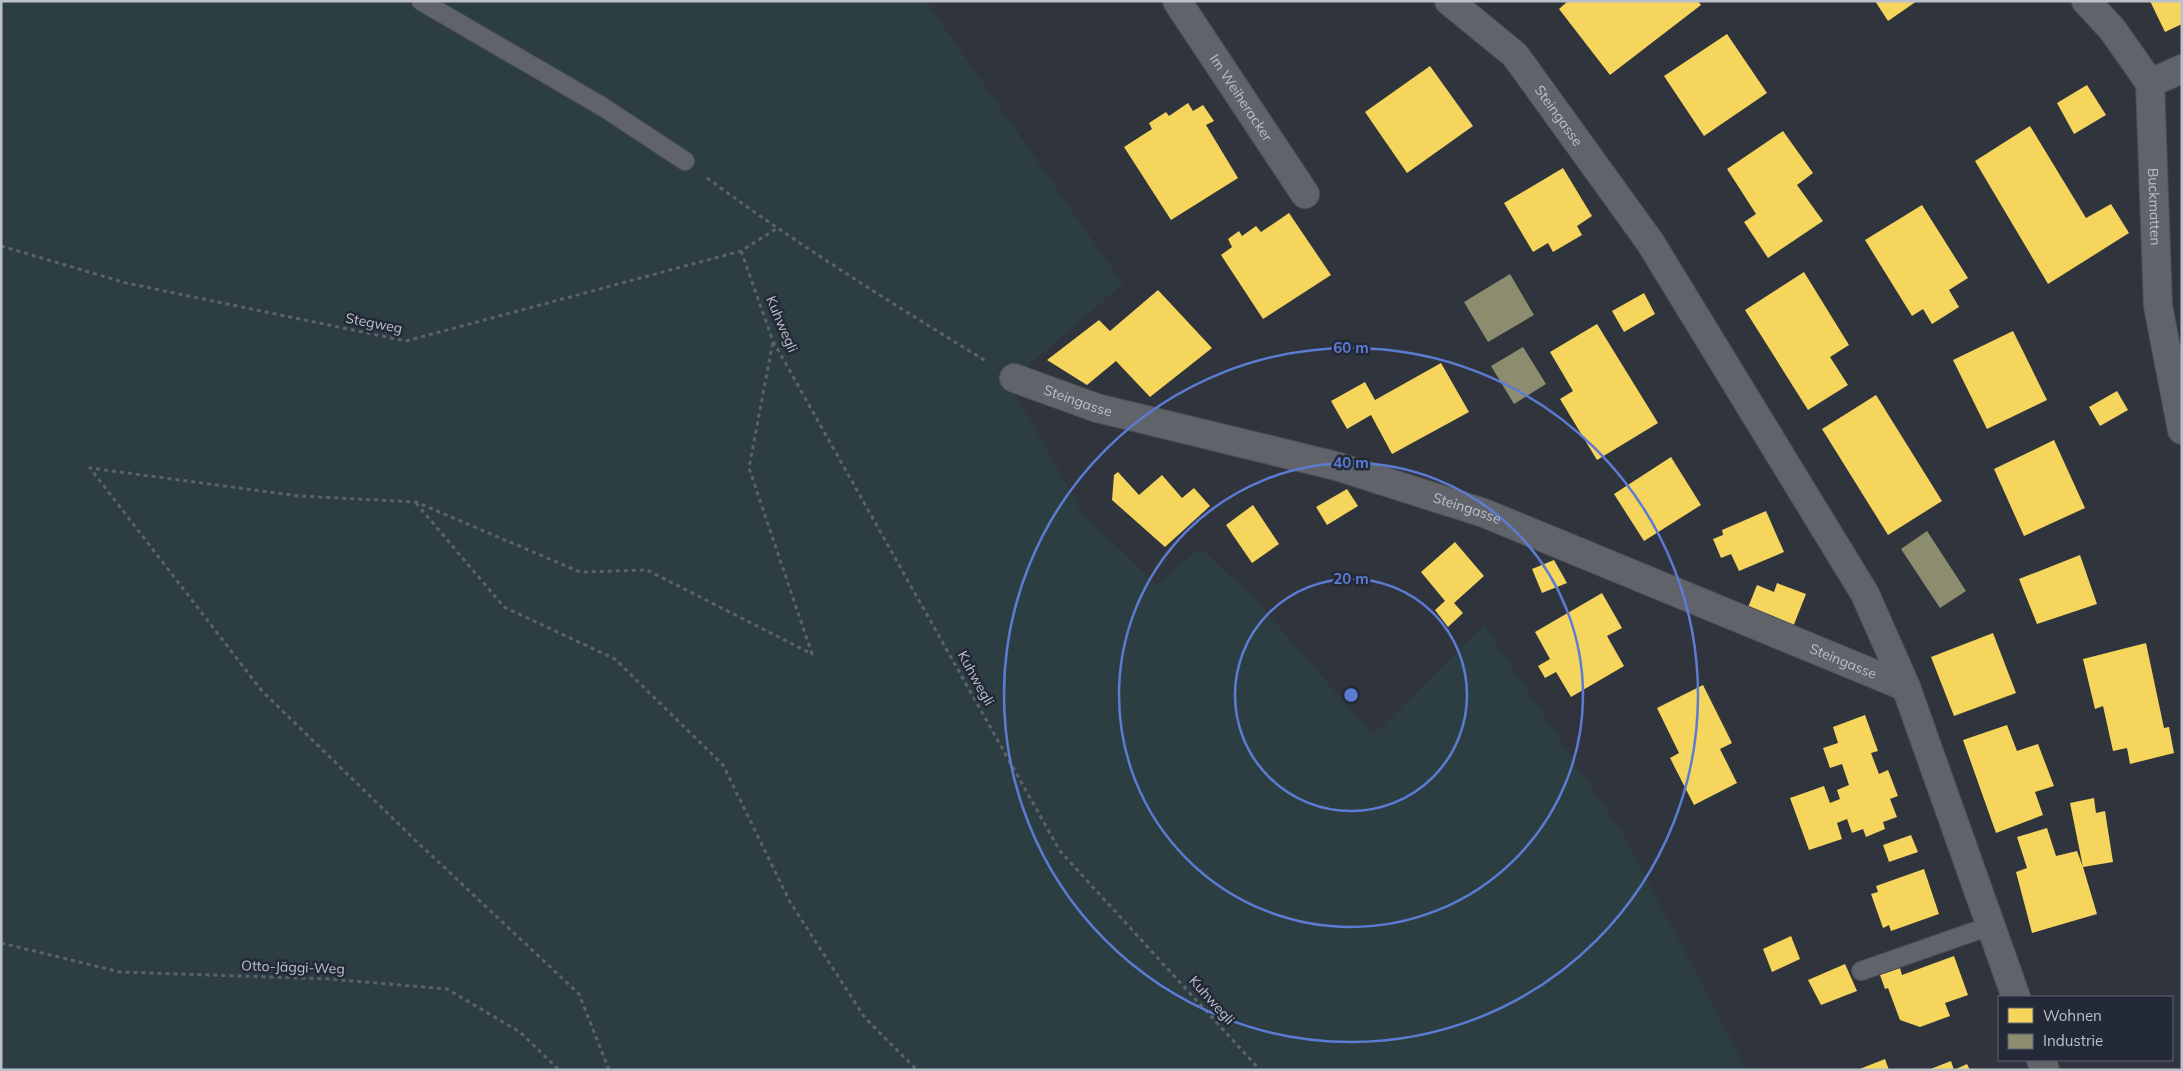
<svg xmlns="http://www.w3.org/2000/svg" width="2183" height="1071" font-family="Mulish,sans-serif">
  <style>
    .green { fill: #2d3e43 }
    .homes { fill: #f6d55c }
    .industry { fill: #8c8c6e }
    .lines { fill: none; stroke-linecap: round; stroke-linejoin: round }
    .service-casing { stroke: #4e5057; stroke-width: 20 }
    .minor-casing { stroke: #4e5057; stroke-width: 30 }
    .path { stroke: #5d6268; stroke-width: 3; stroke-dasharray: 4 4; stroke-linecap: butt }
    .service { stroke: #60636a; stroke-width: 18 }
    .minor { stroke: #60636a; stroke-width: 28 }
    .ring { fill: none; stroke: #5c7cd3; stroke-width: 2.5 }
    .labels { text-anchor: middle; stroke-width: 5; stroke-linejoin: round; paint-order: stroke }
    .street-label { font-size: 14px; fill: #bbc0cb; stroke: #232937 }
    .centre { fill: #5c7cd3; stroke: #232937; stroke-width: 2.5 }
    .ring-label { font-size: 15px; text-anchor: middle; font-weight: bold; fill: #5c7cd3; stroke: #232937; stroke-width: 5; stroke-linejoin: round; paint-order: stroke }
  </style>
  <rect width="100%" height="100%" fill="#30343c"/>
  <!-- green -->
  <path class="green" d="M 1,1 L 926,1 L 1123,284 L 1009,382 L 1081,511 L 1156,585 L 1200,548 L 1251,595 L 1373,735 L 1484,625 L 1625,838 L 1747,1070 L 1,1070 Z"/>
  <!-- homes -->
  <g class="homes">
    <path d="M 1568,1 L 1698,1 L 1701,5 L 1610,75 L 1559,9 Z"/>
    <path d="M 1875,1 L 1917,1 L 1888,21 Z"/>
    <path d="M 2150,1 L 2182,1 L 2182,24 L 2165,32 Z"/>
    <path d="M 1727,34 L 1767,93 L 1704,136 L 1664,76 Z"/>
    <path d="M 1430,66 L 1473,126 L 1407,173 L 1365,112 Z"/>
    <path d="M 2087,85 L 2106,115 L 2074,134 L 2057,103 Z"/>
    <path d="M 1188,103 L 1193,111 L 1203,105 L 1214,121 L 1206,125 L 1238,178 L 1171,220 L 1124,147 L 1152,129 L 1149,123 L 1166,112 L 1169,116 Z"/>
    <path d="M 2030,126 L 2086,218 L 2111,204 L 2129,233 L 2048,284 L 1975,161 Z"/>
    <path d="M 1783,131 L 1813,173 L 1797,185 L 1823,221 L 1768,258 L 1744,222 L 1756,214 L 1727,169 Z"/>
    <path d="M 1563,168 L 1592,216 L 1577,226 L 1582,235 L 1553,252 L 1548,243 L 1533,252 L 1504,203 Z"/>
    <path d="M 1922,205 L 1968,278 L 1949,290 L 1959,307 L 1932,324 L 1923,309 L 1912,316 L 1865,240 Z"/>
    <path d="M 1289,213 L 1331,275 L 1263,319 L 1221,255 L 1232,247 L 1228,239 L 1239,231 L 1242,236 L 1256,226 L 1261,232 Z"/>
    <path d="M 1804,272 L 1849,345 L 1830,357 L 1848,385 L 1808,410 L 1745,310 Z"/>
    <path d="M 1158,290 L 1212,348 L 1150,397 L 1116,361 L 1087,385 L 1047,360 L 1099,320 L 1110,331 Z"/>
    <path d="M 1644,293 L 1655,314 L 1624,332 L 1612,311 Z"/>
    <path d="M 1597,324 L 1658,423 L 1597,460 L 1560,399 L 1573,391 L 1550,352 Z"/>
    <path d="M 2013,331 L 2047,400 L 1987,429 L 1953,360 Z"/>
    <path d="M 1441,363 L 1469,412 L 1392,454 L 1371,415 L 1347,429 L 1331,401 L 1365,382 L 1375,400 Z"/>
    <path d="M 2117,391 L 2128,410 L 2100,426 L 2089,407 Z"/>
    <path d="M 1876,395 L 1942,501 L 1888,535 L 1822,429 Z"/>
    <path d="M 2054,440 L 2085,508 L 2024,536 L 1994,469 Z"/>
    <path d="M 1671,457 L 1701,505 L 1644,541 L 1614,494 Z"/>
    <path d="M 1118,472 L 1139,495 L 1162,475 L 1182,498 L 1194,488 L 1210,506 L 1165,547 L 1112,500 L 1114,475 Z"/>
    <path d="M 1347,489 L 1358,506 L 1327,525 L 1316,507 Z"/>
    <path d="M 1253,505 L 1279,544 L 1252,563 L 1226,525 Z"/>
    <path d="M 1766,511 L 1784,552 L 1739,571 L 1731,554 L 1721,558 L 1713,539 L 1723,535 L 1722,530 Z"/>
    <path d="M 1455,542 L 1484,576 L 1454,603 L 1463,613 L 1448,627 L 1435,610 L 1445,601 L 1421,572 Z"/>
    <path d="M 2080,555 L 2097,604 L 2037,624 L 2019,579 Z"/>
    <path d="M 1554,560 L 1567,583 L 1542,593 L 1532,569 Z"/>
    <path d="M 1777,583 L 1806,594 L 1793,627 L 1747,610 L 1757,585 L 1774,592 Z"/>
    <path d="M 1602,593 L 1622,628 L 1607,636 L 1624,666 L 1571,697 L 1556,672 L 1545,678 L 1538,666 L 1550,659 L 1535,632 Z"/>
    <path d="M 1993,633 L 2016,693 L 1954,716 L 1931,657 Z"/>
    <path d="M 2146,643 L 2164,728 L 2169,727 L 2174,753 L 2130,764 L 2127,748 L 2113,751 L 2103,706 L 2095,709 L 2083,659 Z"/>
    <path d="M 1703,685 L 1732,743 L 1720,749 L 1737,783 L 1694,805 L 1670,758 L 1679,753 L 1657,708 Z"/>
    <path d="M 1865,715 L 1878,751 L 1871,753 L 1879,774 L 1888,770 L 1898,796 L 1890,799 L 1897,817 L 1883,822 L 1885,829 L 1866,837 L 1863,829 L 1852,833 L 1847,819 L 1837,823 L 1842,839 L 1809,850 L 1790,798 L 1824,786 L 1830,803 L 1840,799 L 1837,790 L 1849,785 L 1842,764 L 1830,768 L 1823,748 L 1838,743 L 1833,727 Z"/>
    <path d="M 2007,725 L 2017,751 L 2038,744 L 2054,786 L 2035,792 L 2043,815 L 1996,833 L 1963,740 Z"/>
    <path d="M 2094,798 L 2096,813 L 2105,811 L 2113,862 L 2083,867 L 2097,914 L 2032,933 L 2016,872 L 2027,868 L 2017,837 L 2047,828 L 2056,856 L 2077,851 L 2083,867 L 2070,803 Z"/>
    <path d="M 1911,835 L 1918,852 L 1889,862 L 1883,845 Z"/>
    <path d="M 1924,869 L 1939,914 L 1891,931 L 1889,925 L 1883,928 L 1871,894 L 1878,892 L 1876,886 Z"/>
    <path d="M 1791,936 L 1800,959 L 1772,972 L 1763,949 Z"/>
    <path d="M 1954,956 L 1968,995 L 1945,1003 L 1950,1016 L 1920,1027 L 1900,1020 L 1888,988 L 1885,989 L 1880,975 L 1900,968 L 1902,975 Z"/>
    <path d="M 1845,964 L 1857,991 L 1821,1005 L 1808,980 Z"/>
    <path d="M 1885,1059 L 1889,1070 L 1857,1070 Z"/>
    <path d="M 1951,1061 L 1954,1070 L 1928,1070 Z"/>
    <path d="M 1967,1064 L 1970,1070 L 1954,1070 Z"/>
  </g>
  <!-- industry -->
  <g class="industry">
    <path d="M 1510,274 L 1534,315 L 1488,342 L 1464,302 Z"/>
    <path d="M 1523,347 L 1546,384 L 1514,404 L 1491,366 Z"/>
    <path d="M 1927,531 L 1966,591 L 1940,608 L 1901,549 Z"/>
  </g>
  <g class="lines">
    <defs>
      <g id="service">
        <path d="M 421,1 L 603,107 L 685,161"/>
        <path d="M 1861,971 L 1990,926"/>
      </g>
      <g id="minor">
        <path id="s1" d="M 1177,1 L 1305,194"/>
        <path id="s2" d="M 1449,1 L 1515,55 L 1650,242 L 1865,594 L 1906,687 L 2016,997"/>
        <path id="s3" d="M 2086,1 L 2112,29 L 2150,83 L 2158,306 L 2182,430"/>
        <path d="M 2150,83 L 2182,69"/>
        <path id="s4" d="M 1014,378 L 1097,408 L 1336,466 L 1484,513 L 1906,687"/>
        <path d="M 2041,1060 L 2045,1070"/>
      </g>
    </defs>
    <!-- service casing -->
    <use href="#service" class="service-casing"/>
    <!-- minor casing -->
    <use href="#minor" class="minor-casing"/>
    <!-- path -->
    <g class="path">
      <path d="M 707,178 C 797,244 891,303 986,361"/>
      <path d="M 1,246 L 126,283 L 406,341 L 741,251 L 776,229"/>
      <path d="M 741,251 L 773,341 L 1060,851 L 1260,1070"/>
      <path d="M 416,503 L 504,607 L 615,659 L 723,765 L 790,902 L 865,1018 L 917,1070"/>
      <path d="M 1,943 L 120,972 L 330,979 L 447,989 L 520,1032 L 559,1070"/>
      <path d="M 609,1070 L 579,994 L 414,839 L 262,691 L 90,468 L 299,496 L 416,502 L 580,572 L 647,570 L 812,654 L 749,468 L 773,341"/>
    </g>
    <!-- service -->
    <use href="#service" class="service"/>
    <!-- minor -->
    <use href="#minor" class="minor"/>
  </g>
  <!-- distance rings -->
  <g class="ring">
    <circle cx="1351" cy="695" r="116"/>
    <circle cx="1351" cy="695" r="232"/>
    <circle cx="1351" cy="695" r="347"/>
  </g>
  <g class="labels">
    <!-- street labels -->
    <g class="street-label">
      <text dy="5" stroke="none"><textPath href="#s1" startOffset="116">Im Weiheracker</textPath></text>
      <text dy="5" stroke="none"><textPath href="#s2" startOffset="160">Steingasse</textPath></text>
      <text dy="5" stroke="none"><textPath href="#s3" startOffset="228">Buckmatten</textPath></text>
      <text transform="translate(374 323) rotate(11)" y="5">Stegweg</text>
      <text transform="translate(782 324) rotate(67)" y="5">Kuhwegli</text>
      <text dy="5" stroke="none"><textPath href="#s4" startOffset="68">Steingasse</textPath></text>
      <text dy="5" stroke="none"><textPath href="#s4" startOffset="472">Steingasse</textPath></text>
      <text dy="5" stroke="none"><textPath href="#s4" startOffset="878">Steingasse</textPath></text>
      <text transform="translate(976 678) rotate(61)" y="5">Kuhwegli</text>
      <text transform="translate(293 967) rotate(2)" y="5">Otto-Jäggi-Weg</text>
      <text transform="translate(1212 1000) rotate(48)" y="5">Kuhwegli</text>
    </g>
  </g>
  <circle cx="1351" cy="695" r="8" class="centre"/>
  <g class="ring-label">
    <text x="1351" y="353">60 m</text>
    <text x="1351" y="468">40 m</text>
    <text x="1351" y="584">20 m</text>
  </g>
  <!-- border -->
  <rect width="2183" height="1071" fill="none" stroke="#bbc0cb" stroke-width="5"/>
  <!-- legend -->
  <rect x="1998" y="996" width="175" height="65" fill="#232937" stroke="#606572"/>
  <rect x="2008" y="1008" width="25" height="15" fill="#f6d55c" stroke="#606572"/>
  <text x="2043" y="1021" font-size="15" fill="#bbc0cb">Wohnen</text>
  <rect x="2008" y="1034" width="25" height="15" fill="#8c8c6e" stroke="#606572"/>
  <text x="2043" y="1046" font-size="15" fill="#bbc0cb">Industrie</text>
</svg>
